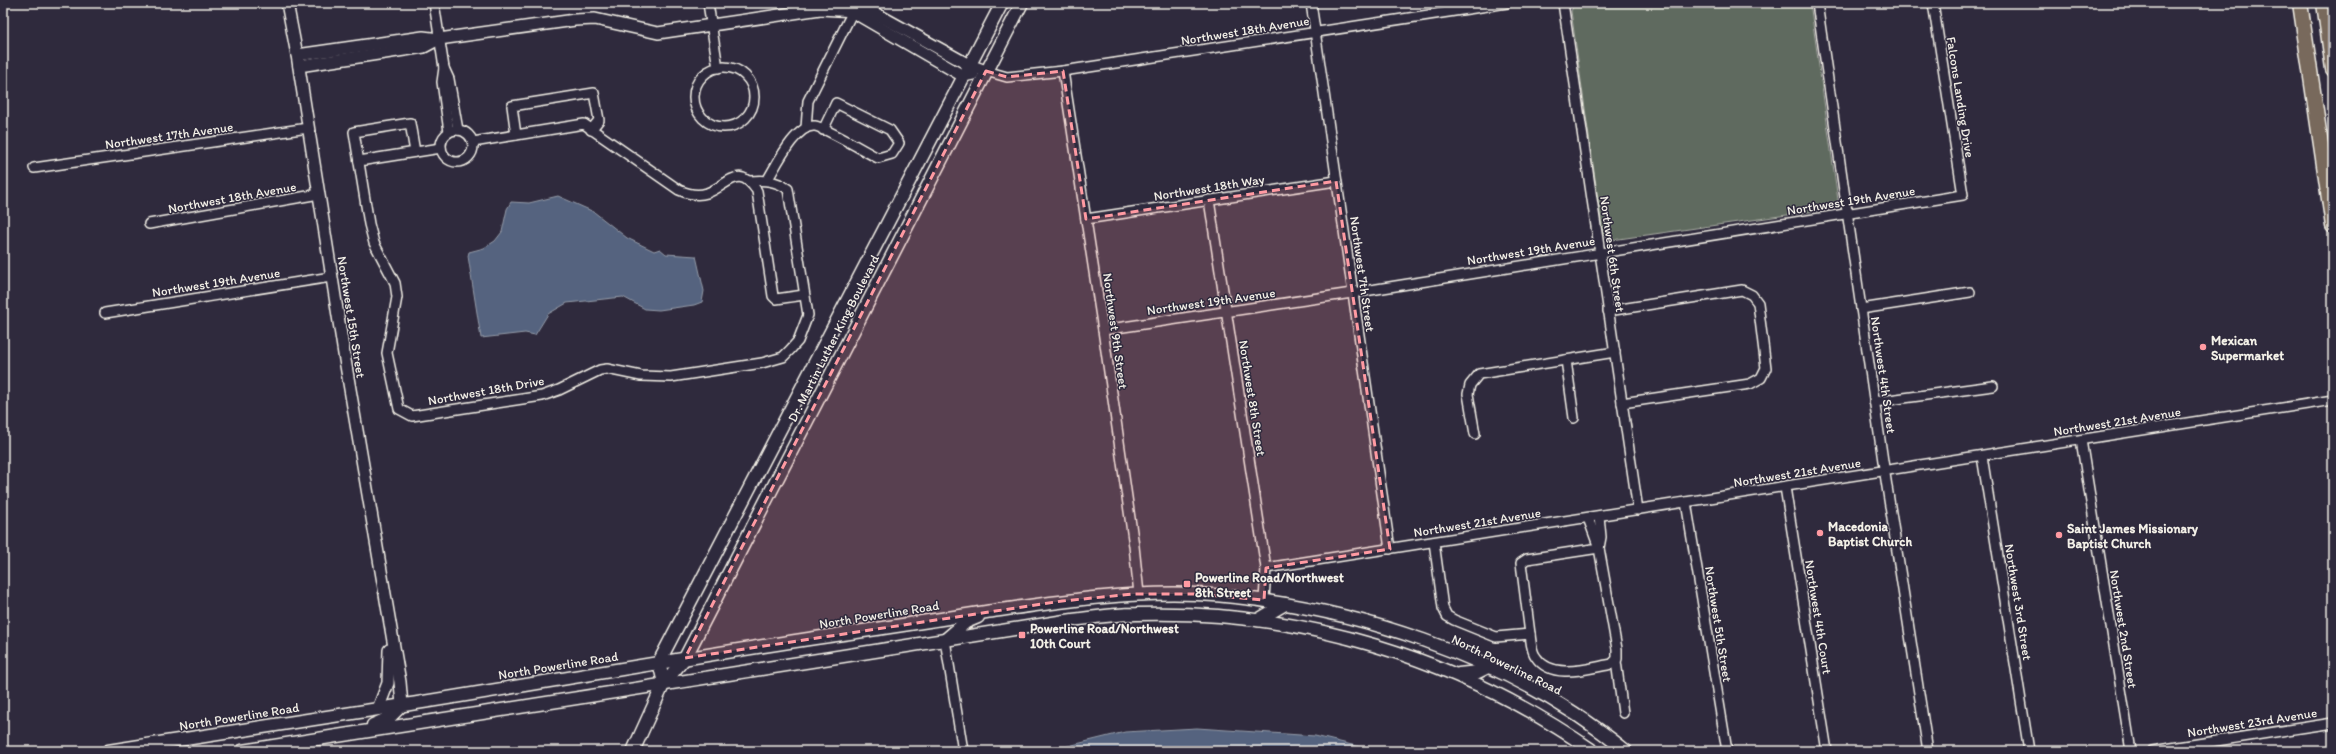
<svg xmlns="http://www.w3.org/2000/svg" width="2336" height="754" font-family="Itim,sans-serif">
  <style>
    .green { fill: #5f6a5f; stroke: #aaaea4 }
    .water { fill: #55647f; stroke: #959ca9 }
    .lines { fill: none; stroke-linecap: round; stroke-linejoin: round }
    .minor-casing { stroke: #f4f1e8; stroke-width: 12 }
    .tertiary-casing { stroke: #f4f1e8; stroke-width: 14 }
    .secondary-casing { stroke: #f4f1e8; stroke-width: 15 }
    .primary-casing { stroke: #f4f1e8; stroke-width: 17 }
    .minor { stroke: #2f2a3d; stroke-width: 9 }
    .tertiary { stroke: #2f2a3d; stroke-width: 11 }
    .secondary { stroke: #2f2a3d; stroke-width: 12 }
    .primary { stroke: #78695c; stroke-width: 14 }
    .marked { fill: #ff9aa2; fill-opacity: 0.2; stroke: #ff9aa2; stroke-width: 3; stroke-dasharray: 8 5; stroke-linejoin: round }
    .poi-dot { fill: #ff9aa2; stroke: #2f2a3d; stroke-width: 1.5 }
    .labels { text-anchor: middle; stroke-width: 3; stroke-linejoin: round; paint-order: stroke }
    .street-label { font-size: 13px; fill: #f4f1e8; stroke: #2f2a3d }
    .poi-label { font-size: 13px; font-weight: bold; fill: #f4f1e8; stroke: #2f2a3d; text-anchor: start }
  </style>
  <rect width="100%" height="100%" fill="#2f2a3d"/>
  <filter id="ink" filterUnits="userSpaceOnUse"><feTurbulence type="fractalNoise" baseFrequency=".025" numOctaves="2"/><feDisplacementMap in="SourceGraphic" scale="8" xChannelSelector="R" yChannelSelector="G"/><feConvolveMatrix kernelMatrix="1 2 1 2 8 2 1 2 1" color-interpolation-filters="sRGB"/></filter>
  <g filter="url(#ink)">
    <!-- green -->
    <path class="green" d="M 1575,3 L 1810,3 L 1838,200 L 1829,209 L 1612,240 L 1603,234 L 1571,11 Z"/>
    <!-- water -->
    <g class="water">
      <path d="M 558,196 L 594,212 L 627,238 L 654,251 L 660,249 L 666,254 L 696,256 L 704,291 L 702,302 L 694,305 L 659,310 L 645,309 L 623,297 L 567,303 L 548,314 L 535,335 L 525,333 L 481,338 L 468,256 L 469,252 L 484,248 L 495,241 L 502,232 L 507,209 L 511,202 L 529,203 Z"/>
      <path d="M 1197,728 L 1315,736 L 1377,751 L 1048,751 L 1125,732 Z"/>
    </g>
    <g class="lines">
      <defs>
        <g id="minor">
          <path d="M 434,3 L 444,68 L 449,79 L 458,130"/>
          <path d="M 708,3 L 718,68"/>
          <path d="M 1311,3 L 1390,549"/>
          <path d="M 1563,3 L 1638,510"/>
          <path d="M 1817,3 L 1883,461 L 1928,751"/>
          <circle cx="724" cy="97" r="30"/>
          <path d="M 444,68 L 442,82 L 449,132"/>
          <path d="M 986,71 L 1007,77 L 1063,71 L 1507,3"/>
          <path d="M 1063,71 L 1103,330 L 1134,546 L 1139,594"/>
          <path d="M 806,128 L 808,101 L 857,3"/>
          <circle cx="457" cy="146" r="16"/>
          <path d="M 516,135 L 512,106 L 594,93 L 599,120 L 591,130"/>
          <path d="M 473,142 L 584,124 L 679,190 C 688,194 698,196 707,193 C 729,185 738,163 757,191 L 773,296 L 776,299 L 804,295"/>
          <path d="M 415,152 L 410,123 L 354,132 L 369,224 L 374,243 L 395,283 L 397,297 L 387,353 L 399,409 L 412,416 L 542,396 L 559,390 L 600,370 L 607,369 L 641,376 L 671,377 L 762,363 L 783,357 L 790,350 L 798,341 L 808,315 L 788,189 C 775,180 765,180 750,181"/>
          <path d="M 359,161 L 441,148"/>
          <path d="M 34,168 L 308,128"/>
          <path d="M 768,179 C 776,166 796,124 815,126 C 824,127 868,153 878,158 L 892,154 L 899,143 L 890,130 L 836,103 L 823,130"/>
          <path d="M 1209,200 L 1266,568 L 1264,600"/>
          <path d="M 1086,219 L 1336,181"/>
          <path d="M 149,224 L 319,194"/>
          <path d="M 1861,309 L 1970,292"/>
          <path d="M 1608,311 L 1742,290 L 1752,295 L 1758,303 L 1766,368 L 1761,378 L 1750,384 L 1622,403"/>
          <path d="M 105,313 L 331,277"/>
          <path d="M 1103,330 L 1352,293 L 1963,195 L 1933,3"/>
          <path d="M 1566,360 L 1574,418"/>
          <path d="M 1874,402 L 1993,386"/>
          <path d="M 1475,434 L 1468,394 L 1470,385 L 1479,374 L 1615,352"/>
          <path d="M 2081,440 L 2131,751"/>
          <path d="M 1982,456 L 2029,751"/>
          <path d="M 1785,487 L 1827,751"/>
          <path d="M 1686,502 L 1727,751"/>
          <path d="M 1599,516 L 1601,537 L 1599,548"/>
          <path d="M 1434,542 L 1443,608 L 1447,616 L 1454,620 L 1496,637 L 1530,634 C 1531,641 1531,651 1536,657 C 1552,681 1589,668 1612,664 L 1617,659 L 1617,649 L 1599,548 L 1588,518"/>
          <path d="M 1266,568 L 2333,400"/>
          <path d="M 1530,634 L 1521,563 L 1527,559 L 1599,548"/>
          <path d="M 945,640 L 963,751"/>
          <path d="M 1616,661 L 1623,713"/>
          <path d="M 2152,751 L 2333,723"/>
        </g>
        <g id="tertiary">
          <path d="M 287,3 L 297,55 L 344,354 L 400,682 L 402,705"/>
          <path d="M 853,12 L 963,76 L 973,74"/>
          <path d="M 297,55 L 423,37 L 439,39 L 575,20 L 595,19 L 658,33 L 820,9 L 873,12 L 969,65 L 986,71"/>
          <path d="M 299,66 L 424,47 L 439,39"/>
          <path d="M 378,709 L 388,683 L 389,650"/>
        </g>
        <g id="secondary">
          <path d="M 1258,620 L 1285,604"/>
          <path d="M 945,640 L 966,622 L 978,617"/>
          <path d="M 1459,674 L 1478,672 L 1488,667"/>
          <path d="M 664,683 L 659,662 L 1002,3"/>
          <path d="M 373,725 L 389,718 L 402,705"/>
          <path d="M 108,751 C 207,735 305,721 404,705 C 541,683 677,659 815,638 C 872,630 929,621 986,612 C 1056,602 1126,591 1197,594 C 1343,602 1512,657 1626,751"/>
          <path d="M 242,751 L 1065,621 C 1089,618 1113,614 1137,614 C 1300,609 1459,658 1593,751"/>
          <path d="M 633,751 L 664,683 L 685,658 L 1022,3"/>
        </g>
        <g id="primary">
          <path d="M 2300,3 L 2333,226"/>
          <path d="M 2324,3 L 2333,69"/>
        </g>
      </defs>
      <!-- minor casing -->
      <use href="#minor" class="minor-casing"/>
      <!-- tertiary casing -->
      <use href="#tertiary" class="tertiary-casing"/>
      <!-- secondary casing -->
      <use href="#secondary" class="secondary-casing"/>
      <!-- primary casing -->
      <use href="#primary" class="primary-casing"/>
      <!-- minor -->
      <use href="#minor" class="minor"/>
      <!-- tertiary -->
      <use href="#tertiary" class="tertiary"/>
      <!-- secondary -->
      <use href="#secondary" class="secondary"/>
      <!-- primary -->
      <use href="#primary" class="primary"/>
    </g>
  </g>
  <!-- marked area -->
  <path class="marked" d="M 986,71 L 1007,77 L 1063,71 L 1086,219 L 1336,181 L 1390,549 L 1266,568 L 1264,600 L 1196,594 L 1134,594 L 1062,601 L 685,658 Z"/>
  <!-- markers -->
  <g class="poi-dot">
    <circle cx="2203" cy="347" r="4"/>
    <circle cx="1820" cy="533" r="4"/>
    <circle cx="2059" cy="535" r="4"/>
    <rect x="1183" y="580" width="8" height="8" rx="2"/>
    <rect x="1018" y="631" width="8" height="8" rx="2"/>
  </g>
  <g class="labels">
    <!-- street labels -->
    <g class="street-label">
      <text transform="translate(1245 30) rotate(-9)" y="5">Northwest 18th Avenue</text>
      <text transform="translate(1961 97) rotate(81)" y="5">Falcons Landing Drive</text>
      <text transform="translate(169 135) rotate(-8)" y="5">Northwest 17th Avenue</text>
      <text transform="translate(1209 187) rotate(-9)" y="5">Northwest 18th Way</text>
      <text transform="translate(232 197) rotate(-10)" y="5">Northwest 18th Avenue</text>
      <text transform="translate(1851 200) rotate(-9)" y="5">Northwest 19th Avenue</text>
      <text transform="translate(1531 250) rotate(-9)" y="5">Northwest 19th Avenue</text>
      <text transform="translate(1613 254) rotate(82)" y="5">Northwest 6th Street</text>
      <text transform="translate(1363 274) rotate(82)" y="5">Northwest 7th Street</text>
      <text transform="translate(216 282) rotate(-9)" y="5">Northwest 19th Avenue</text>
      <text transform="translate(1211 301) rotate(-8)" y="5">Northwest 19th Avenue</text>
      <text transform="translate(352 317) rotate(81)" y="5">Northwest 15th Street</text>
      <text transform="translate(1116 331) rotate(82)" y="5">Northwest 9th Street</text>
      <text transform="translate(833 338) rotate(-63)" y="5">Dr. Martin Luther King Boulevard</text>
      <text transform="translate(1884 375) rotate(82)" y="5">Northwest 4th Street</text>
      <text transform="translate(486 390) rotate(-10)" y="5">Northwest 18th Drive</text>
      <text transform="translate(1253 398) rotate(81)" y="5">Northwest 8th Street</text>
      <text transform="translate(2117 421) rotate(-9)" y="5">Northwest 21st Avenue</text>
      <text transform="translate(1797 472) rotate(-9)" y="5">Northwest 21st Avenue</text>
      <text transform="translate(1477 522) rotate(-9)" y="5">Northwest 21st Avenue</text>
      <text transform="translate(2019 602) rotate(81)" y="5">Northwest 3rd Street</text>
      <text transform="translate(879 614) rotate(-9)" y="5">North Powerline Road</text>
      <text transform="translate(1819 617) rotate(81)" y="5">Northwest 4th Court</text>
      <text transform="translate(1719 624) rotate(81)" y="5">Northwest 5th Street</text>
      <text transform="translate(2124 629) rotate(81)" y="5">Northwest 2nd Street</text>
      <text transform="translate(1507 664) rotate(26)" y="5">North Powerline Road</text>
      <text transform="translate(558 665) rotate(-9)" y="5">North Powerline Road</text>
      <text transform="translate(239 716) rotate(-9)" y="5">North Powerline Road</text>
      <text transform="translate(2252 722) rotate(-9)" y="5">Northwest 23rd Avenue</text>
    </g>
    <!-- poi labels -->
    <g class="poi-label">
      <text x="2211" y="345">Mexican<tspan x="2211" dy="15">Supermarket</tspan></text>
      <text x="1828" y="531">Macedonia<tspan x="1828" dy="15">Baptist Church</tspan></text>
      <text x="2067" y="533">Saint James Missionary<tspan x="2067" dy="15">Baptist Church</tspan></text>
      <text x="1195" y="582">Powerline Road/Northwest<tspan x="1195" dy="15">8th Street</tspan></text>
      <text x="1030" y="633">Powerline Road/Northwest<tspan x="1030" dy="15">10th Court</tspan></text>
    </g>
  </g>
  <!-- margin -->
  <rect width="2336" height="754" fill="none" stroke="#2f2a3d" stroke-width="16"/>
  <rect x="8" y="8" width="2320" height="738" fill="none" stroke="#f4f1e8" stroke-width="1.5" filter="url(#ink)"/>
</svg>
